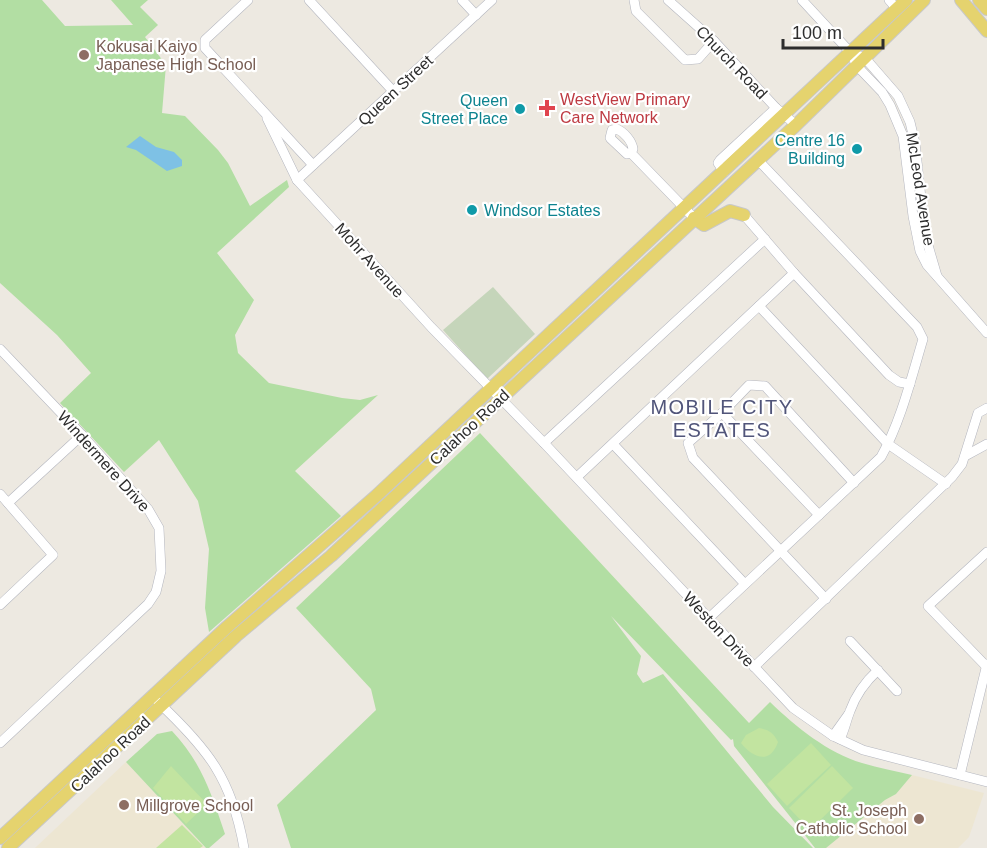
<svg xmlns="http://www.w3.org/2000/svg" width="987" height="848" font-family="Helvetica,sans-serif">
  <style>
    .education { fill: #ede6d2 }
    .green { fill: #b2dea3 }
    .cemetery { fill: #c5d5ba }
    .pitch { fill: #c2e4a0 }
    .water { fill: #7ec1e5 }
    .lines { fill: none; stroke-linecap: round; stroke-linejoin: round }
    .minor-casing { stroke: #b4b6bf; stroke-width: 10 }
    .major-casing { stroke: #c8c8c8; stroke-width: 14 }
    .minor { stroke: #fff; stroke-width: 9 }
    .major { stroke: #e5d36e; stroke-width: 12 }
    .education-dot { fill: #8d6e63; stroke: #fff; stroke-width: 2 }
    .health-dot { fill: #e0444e; stroke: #fff; stroke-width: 2 }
    .culture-dot { fill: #0f9aa8; stroke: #fff; stroke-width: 2 }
    .labels { text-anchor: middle; stroke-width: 4.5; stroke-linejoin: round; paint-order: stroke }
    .education-label { font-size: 16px; fill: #785e54; stroke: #fff; text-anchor: start }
    .street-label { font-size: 16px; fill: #2d2d2d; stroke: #fff }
    .health-label { font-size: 16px; fill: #be3a42; stroke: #fff; text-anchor: start }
    .culture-label { font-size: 16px; fill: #0d838f; stroke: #fff; text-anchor: end }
    .quarter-label { font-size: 20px; letter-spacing: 1.5px; fill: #51557a; stroke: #fff }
  </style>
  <rect width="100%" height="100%" fill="#ede9e1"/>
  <!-- education -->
  <g class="education">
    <path d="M 126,762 L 206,848 L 35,848 Z"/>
    <path d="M 912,775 L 984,793 L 969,837 L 958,848 L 826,848 L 885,800 L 896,794 Z"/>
  </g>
  <!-- green -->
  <g class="green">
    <path d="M 0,0 L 42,0 L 65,26 L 133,25 L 111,0 L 148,0 L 140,7 L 158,25 L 145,37 L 166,65 L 162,113 L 185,116 L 218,150 L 228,163 L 250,206 L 287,180 L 289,187 L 217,253 L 254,300 L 235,335 L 238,353 L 269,383 L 342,398 L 360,400 L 378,395 L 295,471 L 341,516 L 209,632 L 205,608 L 209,549 L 198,501 L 159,440 L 124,472 L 60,403 L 91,373 L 57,335 L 0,283 Z"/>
    <path d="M 480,433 L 749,723 L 770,702 C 796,727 828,753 862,763 C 879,768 896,771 912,775 L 896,794 L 885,800 L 826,848 L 815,848 L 734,746 L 733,739 L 731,740 L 611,616 L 641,656 L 637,674 L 643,683 L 663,674 L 773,807 L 813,848 L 291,848 L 277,805 L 376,710 L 371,689 L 296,608 Z"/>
    <path d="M 172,731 C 202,763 211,793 225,834 L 209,848 L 206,848 L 126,762 L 157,734 Z"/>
  </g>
  <!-- cemetery -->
  <path class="cemetery" d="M 493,287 L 535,334 L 487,379 L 443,330 Z"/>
  <!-- pitch -->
  <g class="pitch">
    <path d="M 759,728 C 769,730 773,732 778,742 C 770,765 753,758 741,743 L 746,735 Z"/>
    <path d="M 811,743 L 831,765 L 787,806 L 767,784 Z"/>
    <path d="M 171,766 L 207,804 L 186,824 L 153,788 Z"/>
    <path d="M 832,766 L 853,788 L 810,830 L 789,808 Z"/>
    <path d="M 182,825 L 203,846 L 200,848 L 156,848 Z"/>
  </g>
  <!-- water -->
  <path class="water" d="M 140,136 L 156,147 L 174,152 L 182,160 L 182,166 L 167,171 L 136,150 L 126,147 Z"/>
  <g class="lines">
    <defs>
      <g id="minor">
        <path d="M 248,0 L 205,40 L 205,48 L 313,165"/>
        <path d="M 309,0 L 393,91"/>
        <path d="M 462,0 L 476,15"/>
        <path d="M 634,0 L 636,11 L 685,60 L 698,59 L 714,41"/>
        <path d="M 668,0 L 714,41 L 776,108 L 796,125"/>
        <path d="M 802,0 L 851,53 L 857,66 L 882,92 L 890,105 L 903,136 L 913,216 L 920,251 L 927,265 L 987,333"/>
        <path d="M 889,0 L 897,9"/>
        <path d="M 860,56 L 865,58 L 898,96 L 910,122 L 915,143 L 925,235 L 937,276"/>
        <path d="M 267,118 L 297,180 L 431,327 L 544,443 L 793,708 L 833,736 L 863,750 L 987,782"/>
        <path d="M 631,153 L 633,149 C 632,141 624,132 617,129 L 612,130 L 610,138 L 627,154 L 631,153 L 694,218"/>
        <path d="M 724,172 L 718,163 L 720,160 L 776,108"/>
        <path d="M 297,180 L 492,0"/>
        <path d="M 744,215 L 794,273 L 889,375 L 899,382 L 910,384"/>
        <path d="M 759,306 L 888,444 L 946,484"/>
        <path d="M 0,349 L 82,435 L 148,509 L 159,528 L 161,571 L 156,592 L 148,604 L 0,743"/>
        <path d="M 722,413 L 819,515"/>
        <path d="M 544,443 L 765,239"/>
        <path d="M 613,444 L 745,584"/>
        <path d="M 965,456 L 987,444"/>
        <path d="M 577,477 L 794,273"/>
        <path d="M 0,494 L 53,555 L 0,605"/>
        <path d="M 8,503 L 82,435"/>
        <path d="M 826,599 L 693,458 L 688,443 L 722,413 L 749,385 L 765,386 L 854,483"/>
        <path d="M 709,618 L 881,457 C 901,421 911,379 923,339 L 917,327 L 758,160"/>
        <path d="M 850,641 L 897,691"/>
        <path d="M 985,665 L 928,606 L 987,552"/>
        <path d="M 754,667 L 952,477 L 962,464 L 978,413 L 987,408"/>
        <path d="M 158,702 C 208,749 232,779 244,848"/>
        <path d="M 833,736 L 848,715"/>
        <path d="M 840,739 C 845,729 846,721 850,711 C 856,694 865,682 878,670"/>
        <path d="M 960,775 L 987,664"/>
      </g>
      <g id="major">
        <path d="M 961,0 L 987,31"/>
        <path d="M 979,0 L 987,9"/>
        <path d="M 694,218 L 704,225 L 730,211 L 744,215"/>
        <path d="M 0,838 L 227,627 L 376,496 L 906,0"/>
        <path d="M 8,848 L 236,636 L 331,556 L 796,125 L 924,0"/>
      </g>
    </defs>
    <!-- minor casing -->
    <use href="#minor" class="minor-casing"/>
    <!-- major casing -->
    <use href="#major" class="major-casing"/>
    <!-- minor -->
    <use href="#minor" class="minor"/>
    <!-- major -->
    <use href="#major" class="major"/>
  </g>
  <!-- markers -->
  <g class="education-dot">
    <circle cx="84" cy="55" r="6"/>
    <circle cx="124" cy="805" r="6"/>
    <circle cx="919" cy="819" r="6"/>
  </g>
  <path class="health-dot" d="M544 99h6v6h6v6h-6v6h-6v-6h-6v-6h6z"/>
  <g class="culture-dot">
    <circle cx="520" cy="109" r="6"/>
    <circle cx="857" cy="149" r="6"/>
    <circle cx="472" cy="210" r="6"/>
  </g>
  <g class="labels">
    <!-- education labels -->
    <g class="education-label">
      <text x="96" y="52">Kokusai Kaiyo<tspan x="96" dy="18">Japanese High School</tspan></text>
      <text x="136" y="811">Millgrove School</text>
      <text x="907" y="816" text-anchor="end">St. Joseph<tspan x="907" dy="18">Catholic School</tspan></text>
    </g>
    <!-- street labels -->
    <g class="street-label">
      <text transform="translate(732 62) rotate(46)" y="6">Church Road</text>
      <text transform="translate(395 90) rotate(-43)" y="6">Queen Street</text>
      <text transform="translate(921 189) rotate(81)" y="6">McLeod Avenue</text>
      <text transform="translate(370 260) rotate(48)" y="6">Mohr Avenue</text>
      <text transform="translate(469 427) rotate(-43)" y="6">Calahoo Road</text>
      <text transform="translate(104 461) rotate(48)" y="6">Windermere Drive</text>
      <text transform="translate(719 629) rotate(47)" y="6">Weston Drive</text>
      <text transform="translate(110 754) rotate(-43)" y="6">Calahoo Road</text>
    </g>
    <!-- health labels -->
    <g class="health-label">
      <text x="560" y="105">WestView Primary<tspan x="560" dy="18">Care Network</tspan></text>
    </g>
    <!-- culture labels -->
    <g class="culture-label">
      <text x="508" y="106">Queen<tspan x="508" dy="18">Street Place</tspan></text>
      <text x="845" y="146">Centre 16<tspan x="845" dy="18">Building</tspan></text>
      <text x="484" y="216" text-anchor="start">Windsor Estates</text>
    </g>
    <!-- quarter labels -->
    <g class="quarter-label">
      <text x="722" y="414">MOBILE CITY<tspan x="722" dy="23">ESTATES</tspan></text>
    </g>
  </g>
  <!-- scale -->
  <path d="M783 39v9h100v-9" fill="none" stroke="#2d2d2d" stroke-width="3"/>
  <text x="792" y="39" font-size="18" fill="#2d2d2d" stroke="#ffffff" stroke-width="4.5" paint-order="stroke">100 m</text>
</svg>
